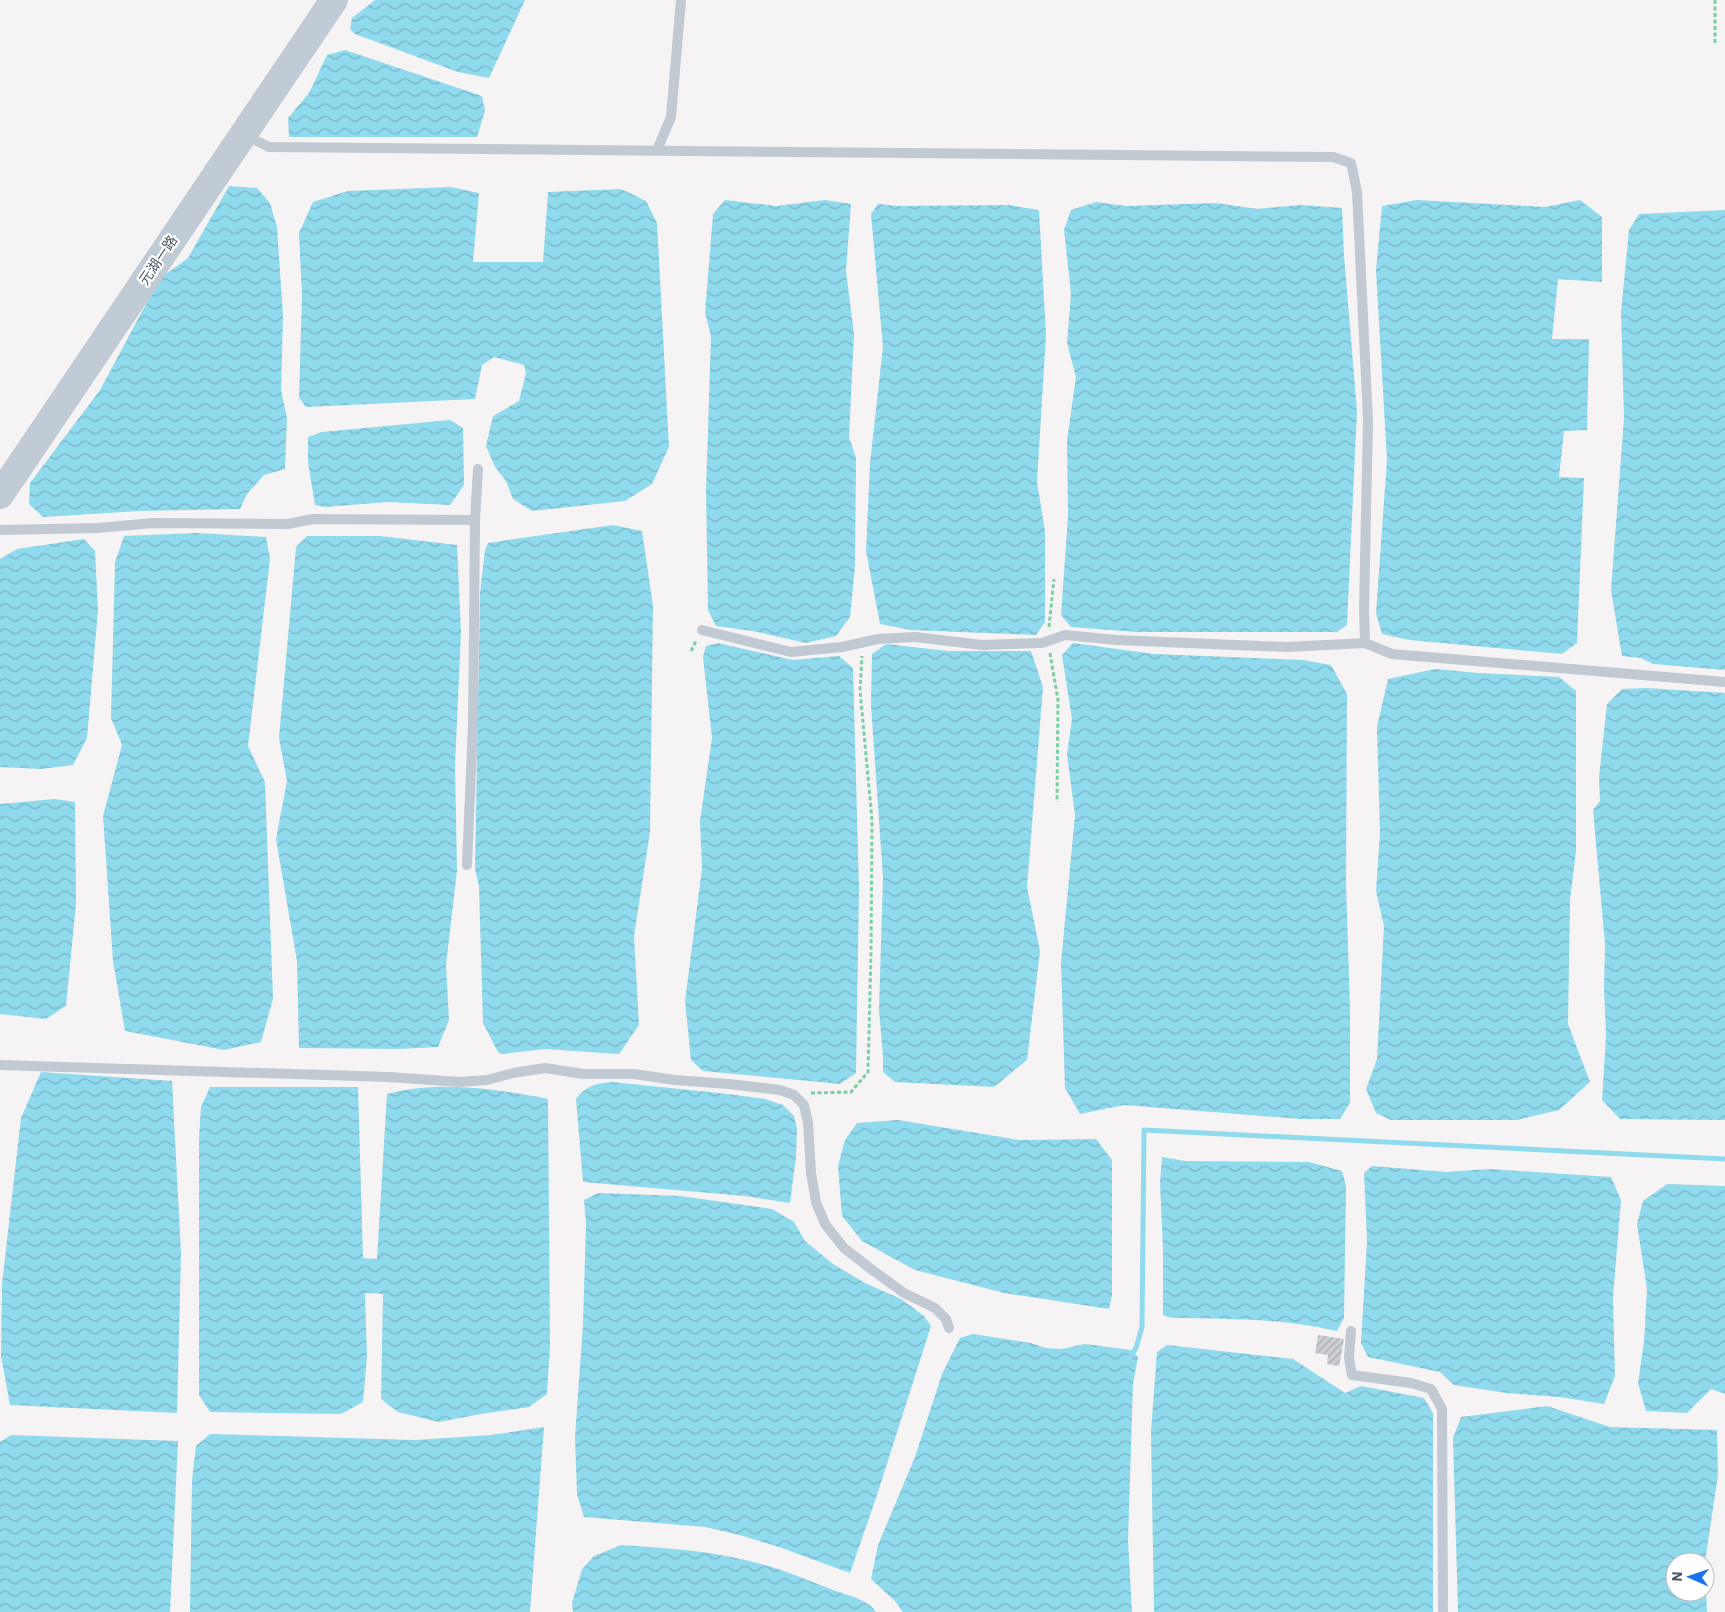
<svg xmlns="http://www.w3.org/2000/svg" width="1725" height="1612" font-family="'IBM Plex Sans','Noto Sans SC',sans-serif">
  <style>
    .water { fill: url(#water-waves) }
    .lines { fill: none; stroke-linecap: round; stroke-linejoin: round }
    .stream { stroke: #90daee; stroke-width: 5 }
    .building { fill: url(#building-hatch) }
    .path { stroke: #7ad0a6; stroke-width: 3; stroke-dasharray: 4 2.5; stroke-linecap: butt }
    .lane { stroke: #c1cad2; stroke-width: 10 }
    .secondary { stroke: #c1cbd6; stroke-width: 28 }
    .labels { text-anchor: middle; stroke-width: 4.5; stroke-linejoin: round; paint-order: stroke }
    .street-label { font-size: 14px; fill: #4a5661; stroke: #fff }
  </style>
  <defs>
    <pattern id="water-waves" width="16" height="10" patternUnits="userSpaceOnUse" patternTransform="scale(1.25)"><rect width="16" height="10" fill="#90daee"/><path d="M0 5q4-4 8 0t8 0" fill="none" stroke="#78b4c4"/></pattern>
    <pattern id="building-hatch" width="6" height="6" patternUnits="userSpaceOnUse" patternTransform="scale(1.25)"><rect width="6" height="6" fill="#cdcfd5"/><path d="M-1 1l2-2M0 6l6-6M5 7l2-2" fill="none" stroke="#a8abb0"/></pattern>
  </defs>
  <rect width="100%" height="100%" fill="#f5f3f3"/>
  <!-- water -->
  <g class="water">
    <path d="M 375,0 L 525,0 L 489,78 L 458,72 L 355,34 L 350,29 L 352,18 Z"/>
    <path d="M 345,50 L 482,96 L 485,111 L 477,137 L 289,137 L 288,118 L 309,93 L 327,55 Z"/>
    <path d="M 229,186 L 257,188 L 270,203 L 277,227 L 283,316 L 281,390 L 287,418 L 285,469 L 264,475 L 247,494 L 240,509 L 140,511 L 43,517 L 29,504 L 30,483 L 100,390 L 160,278 L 188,258 Z"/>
    <path d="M 451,187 L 479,193 L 473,262 L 543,262 L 548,192 L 621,189 L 646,201 L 657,223 L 669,447 L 652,484 L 625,501 L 532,511 L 513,499 L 506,481 L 495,467 L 486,446 L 493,416 L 519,401 L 526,373 L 524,365 L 494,357 L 482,365 L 475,399 L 306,407 L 299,398 L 302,295 L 299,233 L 313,202 L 348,191 Z"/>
    <path d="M 725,200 L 776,206 L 825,200 L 851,204 L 846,271 L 854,334 L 849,437 L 856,458 L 855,566 L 850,617 L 836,636 L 806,643 L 753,631 L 716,626 L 708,610 L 706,491 L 711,336 L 705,313 L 713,214 Z"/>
    <path d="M 1417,200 L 1545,207 L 1580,200 L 1602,217 L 1602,282 L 1558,279 L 1552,339 L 1589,339 L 1587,430 L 1564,431 L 1559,477 L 1584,478 L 1577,643 L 1562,654 L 1409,640 L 1382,634 L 1376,613 L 1387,460 L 1376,270 L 1382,206 Z"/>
    <path d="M 1096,202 L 1126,206 L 1216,203 L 1257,209 L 1300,205 L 1342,208 L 1344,255 L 1357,411 L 1347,625 L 1337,632 L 1138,632 L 1071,627 L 1061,615 L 1068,516 L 1067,440 L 1076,377 L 1067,343 L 1071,294 L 1064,230 L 1071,210 Z"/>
    <path d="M 878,204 L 899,206 L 1009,205 L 1039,210 L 1046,335 L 1037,482 L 1045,531 L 1045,622 L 1036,635 L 911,630 L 880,624 L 866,551 L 870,463 L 883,347 L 871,214 Z"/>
    <path d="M 1725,210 L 1725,670 L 1653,664 L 1641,658 L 1622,656 L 1611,590 L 1624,418 L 1621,312 L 1629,230 L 1639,214 Z"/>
    <path d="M 450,420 L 463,428 L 464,485 L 450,505 L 388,502 L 325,507 L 315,505 L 308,462 L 308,437 L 322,432 Z"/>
    <path d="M 613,525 L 642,531 L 653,606 L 650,832 L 634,936 L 639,1025 L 619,1054 L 545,1049 L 501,1054 L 498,1052 L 483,1023 L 479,886 L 475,869 L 480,593 L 485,550 L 488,543 Z"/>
    <path d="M 197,533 L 266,537 L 270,559 L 248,746 L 265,782 L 273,999 L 261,1042 L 224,1050 L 125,1031 L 113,961 L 103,816 L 122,745 L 111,718 L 115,562 L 124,536 Z"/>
    <path d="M 307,536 L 380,536 L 457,545 L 461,632 L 455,766 L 457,871 L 446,965 L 449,1020 L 438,1047 L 399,1049 L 299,1048 L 297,961 L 276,839 L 287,781 L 279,738 L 296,547 Z"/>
    <path d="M 84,539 L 95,551 L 98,610 L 87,738 L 73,765 L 41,769 L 0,767 L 0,559 L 17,549 Z"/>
    <path d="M 718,643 L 793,660 L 839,656 L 853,668 L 859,888 L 856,1073 L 840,1084 L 703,1071 L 691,1060 L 685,1001 L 702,869 L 700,821 L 712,738 L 703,657 L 706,646 Z"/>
    <path d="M 1073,643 L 1154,654 L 1303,660 L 1331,665 L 1347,694 L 1346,883 L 1350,1009 L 1350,1103 L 1340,1119 L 1301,1119 L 1124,1105 L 1080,1114 L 1065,1088 L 1061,963 L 1075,815 L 1067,754 L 1072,719 L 1062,655 Z"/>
    <path d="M 886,644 L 948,651 L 1031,651 L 1043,687 L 1027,887 L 1040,951 L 1027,1060 L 994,1087 L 895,1082 L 883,1072 L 883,1056 L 879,1010 L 883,878 L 871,705 L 872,654 Z"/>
    <path d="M 1435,669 L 1479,673 L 1559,677 L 1576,691 L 1576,851 L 1570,900 L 1568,1024 L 1590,1082 L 1559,1110 L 1517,1120 L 1391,1120 L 1376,1113 L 1366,1089 L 1377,1059 L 1384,926 L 1376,891 L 1380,833 L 1377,727 L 1388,679 Z"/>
    <path d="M 1647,688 L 1725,693 L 1725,1120 L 1620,1119 L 1602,1100 L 1606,1036 L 1604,988 L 1605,944 L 1593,810 L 1600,801 L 1599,777 L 1607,704 L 1622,689 Z"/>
    <path d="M 55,799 L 75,802 L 76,904 L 66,1006 L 46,1019 L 0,1014 L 0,804 Z"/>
    <path d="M 41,1072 L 172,1081 L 181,1253 L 177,1413 L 10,1405 L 1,1356 L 2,1284 L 21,1118 Z"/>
    <path d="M 612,1082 L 719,1093 L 765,1099 L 783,1105 L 794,1116 L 797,1129 L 796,1157 L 790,1203 L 745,1196 L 583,1182 L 576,1099 C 587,1085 595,1084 612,1082 Z"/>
    <path d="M 210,1087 L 358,1087 L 363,1258 L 377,1259 L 387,1094 C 437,1080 499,1089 548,1099 L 550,1346 L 547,1394 L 529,1407 L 481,1414 L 439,1422 L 398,1412 L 381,1399 L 383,1294 L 365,1293 L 367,1357 L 363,1402 L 341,1414 L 210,1412 L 199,1395 L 199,1139 L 201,1107 Z"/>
    <path d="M 898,1120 L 1019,1140 L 1096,1139 L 1112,1160 L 1112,1295 L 1109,1309 L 1004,1293 L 915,1270 L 862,1241 L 842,1216 L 838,1166 L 845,1140 L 857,1123 Z"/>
    <path d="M 1162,1157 L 1185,1161 L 1309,1162 L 1342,1171 L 1346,1186 L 1344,1318 L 1337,1331 C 1281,1318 1229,1319 1172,1318 L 1163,1315 L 1163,1249 L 1160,1183 Z"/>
    <path d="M 1372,1166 L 1446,1172 L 1489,1169 L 1611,1177 L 1621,1200 L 1613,1298 L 1615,1376 L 1604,1404 L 1559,1397 L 1506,1393 L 1454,1385 L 1440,1372 L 1368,1357 L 1361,1343 L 1367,1241 L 1364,1173 Z"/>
    <path d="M 1667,1184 L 1725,1186 L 1725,1394 L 1711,1389 L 1687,1413 L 1646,1411 L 1638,1383 L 1644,1342 L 1647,1289 L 1637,1224 L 1643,1201 Z"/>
    <path d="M 598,1193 L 680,1196 L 772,1209 L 794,1222 L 805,1241 L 833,1264 L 865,1283 L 901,1299 L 924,1316 L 931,1326 L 876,1498 L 850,1573 L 779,1547 L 740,1535 L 705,1527 L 584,1517 L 577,1494 L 575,1437 L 583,1324 L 586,1224 L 584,1200 Z"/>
    <path d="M 973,1334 L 1031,1343 L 1045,1348 L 1062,1349 L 1085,1344 L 1131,1350 L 1138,1357 L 1133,1384 L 1128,1540 L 1132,1612 L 903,1612 L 895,1601 L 871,1579 L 878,1545 L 915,1457 L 942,1374 L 960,1338 Z"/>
    <path d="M 1167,1345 L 1293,1359 L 1345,1393 L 1361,1386 L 1424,1398 L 1433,1413 L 1433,1612 L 1154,1612 L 1151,1431 L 1157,1352 Z"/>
    <path d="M 1547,1406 L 1610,1427 L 1717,1430 L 1718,1475 L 1705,1562 L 1675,1562 L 1675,1592 L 1705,1592 L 1705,1569 L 1707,1612 L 1458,1612 L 1453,1438 L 1461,1417 Z"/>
    <path d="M 544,1427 L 530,1612 L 190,1612 L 192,1480 L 196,1446 L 210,1434 L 415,1440 L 491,1435 Z"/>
    <path d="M 11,1435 L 178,1441 L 170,1612 L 0,1612 L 0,1442 Z"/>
    <path d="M 621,1545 C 669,1548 715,1551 761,1564 C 785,1570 809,1581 833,1590 C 846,1595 868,1599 876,1612 L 573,1612 L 572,1603 L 582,1569 L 594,1556 Z"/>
  </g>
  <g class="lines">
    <!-- stream -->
    <path class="stream" d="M 1130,1357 L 1136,1348 L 1142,1327 L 1144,1130 L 1725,1159"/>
  </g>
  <!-- building -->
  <path class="building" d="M 1318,1335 L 1344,1339 L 1339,1366 L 1327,1364 L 1328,1355 L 1315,1353 Z"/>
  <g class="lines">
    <!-- path -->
    <g class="path">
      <path d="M 1715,43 L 1715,0"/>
      <path d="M 1049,627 L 1054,579"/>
      <path d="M 691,651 L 696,641"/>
      <path d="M 1050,653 L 1058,700 L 1057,802"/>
      <path d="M 811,1093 L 851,1092 L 868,1072 L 871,953 L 872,820 L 860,690 L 862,656"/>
    </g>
    <!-- lane -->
    <g class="lane">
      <path d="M 244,135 L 269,147 L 1333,157 L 1351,163 L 1357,192 L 1368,420 L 1364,609 L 1365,643"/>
      <path d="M 657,150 L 671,117 L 681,0"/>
      <path d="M 0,530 L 98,528 L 153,523 L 288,524 L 313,519 L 475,520"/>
      <path d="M 702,630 L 791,652 L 842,647 L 878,639 L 915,637 L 982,645 L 1042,643 L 1065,635 L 1116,640 L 1287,647 L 1365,643 L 1392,654 L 1725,682"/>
      <path d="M 467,865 L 473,725 L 475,520 L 478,469"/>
      <path d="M 0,1065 L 389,1077 L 460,1082 L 487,1080 L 513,1073 L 545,1068 L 583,1074 L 634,1074 L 675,1080 L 729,1084 L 780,1090 L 794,1095 L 804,1105 L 808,1123 L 811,1173 L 816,1202 L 825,1224 L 844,1248 L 871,1269 L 904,1293 L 935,1308 L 946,1319 L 949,1328"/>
      <path d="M 1351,1331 L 1349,1358 L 1352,1375 L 1411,1383 L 1431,1389 L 1442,1409 L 1443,1612"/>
    </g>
    <!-- secondary -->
    <path class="secondary" d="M 0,495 L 334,0"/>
  </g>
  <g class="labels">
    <!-- street labels -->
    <g class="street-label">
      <text transform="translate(158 260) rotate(-56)" y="5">元湖一路</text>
    </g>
  </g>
  <!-- north arrow -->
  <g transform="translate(1690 1577) rotate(272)"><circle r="24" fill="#ffffff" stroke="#b7bbc0"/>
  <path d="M0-4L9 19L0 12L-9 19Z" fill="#1a73e8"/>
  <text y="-8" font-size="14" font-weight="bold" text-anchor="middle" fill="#4a5661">N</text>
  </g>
</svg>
